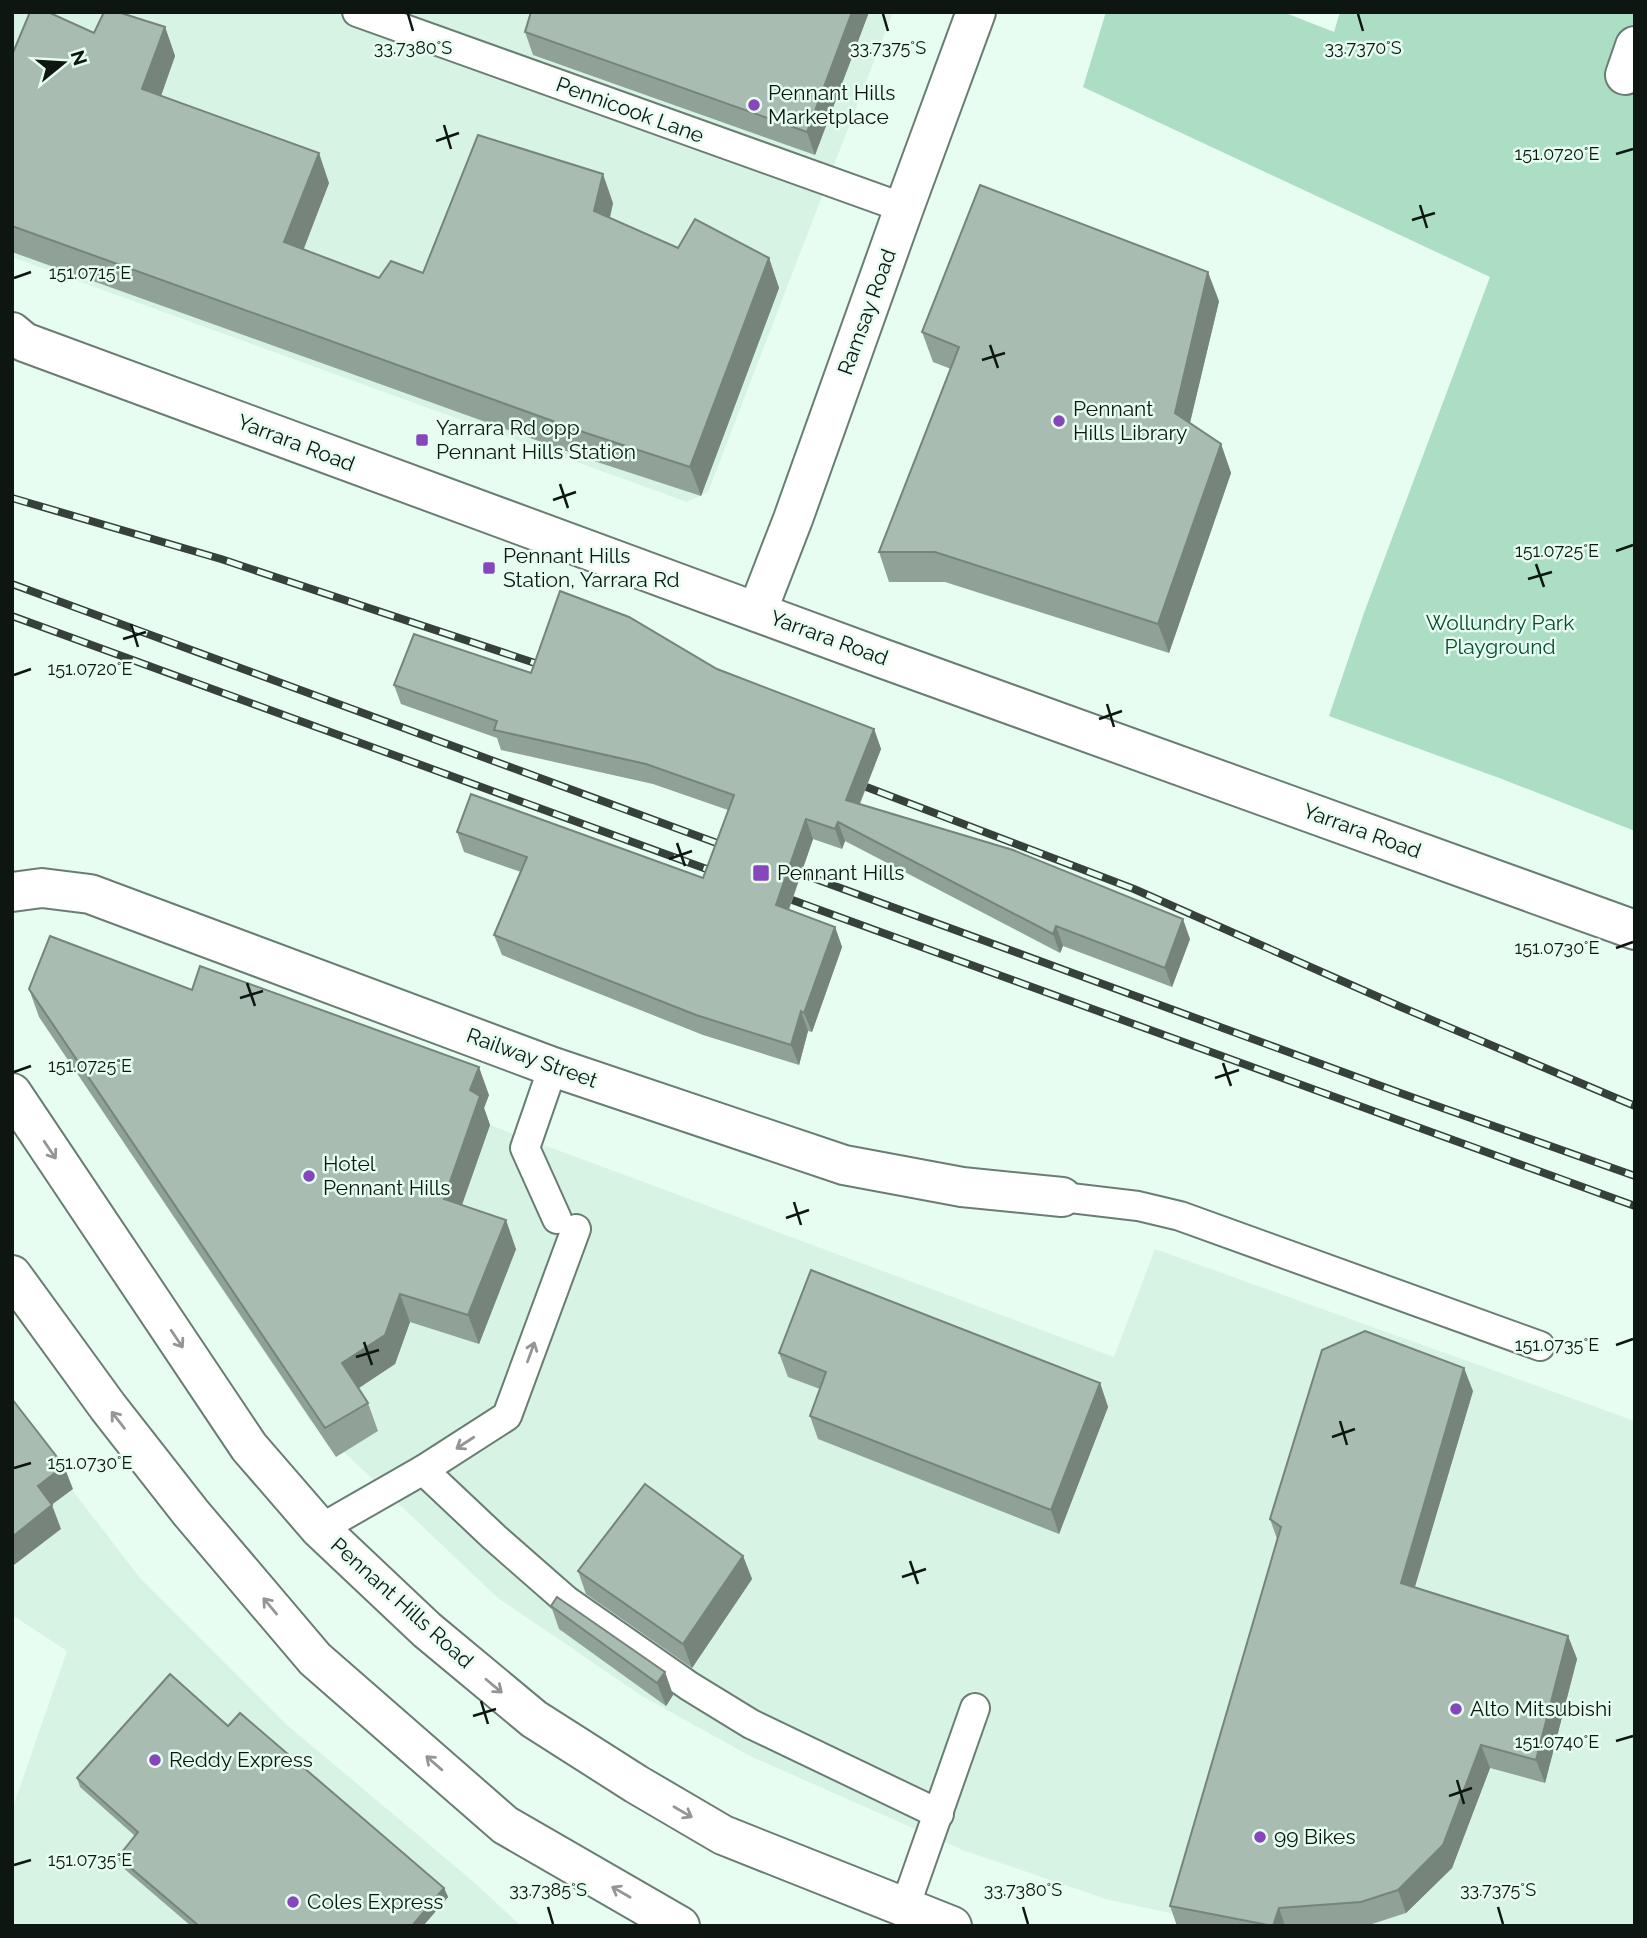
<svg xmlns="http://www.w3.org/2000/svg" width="1647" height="1938" font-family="Raleway,sans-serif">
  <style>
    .built { fill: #d6f3e3 }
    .green { fill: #abdec3 }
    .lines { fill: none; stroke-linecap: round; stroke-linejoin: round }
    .lane-casing { stroke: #6a7d72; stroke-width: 32 }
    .street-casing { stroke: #6a7d72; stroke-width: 42 }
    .secondary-casing { stroke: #6a7d72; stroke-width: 42 }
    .highway-casing { stroke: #6a7d72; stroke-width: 42 }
    .lane { stroke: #fff; stroke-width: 28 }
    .street { stroke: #fff; stroke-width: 38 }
    .secondary { stroke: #fff; stroke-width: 38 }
    .highway { stroke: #fff; stroke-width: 38 }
    .rail-casing { stroke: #36413b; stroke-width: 8 }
    .rail { stroke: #e7fdf1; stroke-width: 5; stroke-dasharray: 16; stroke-linecap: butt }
    .wall { fill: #90a298 }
    .shaded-wall { fill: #76847c }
    .building { fill: #a8bcb1; stroke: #76847c; stroke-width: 2 }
    .oneway { stroke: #939694 }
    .ticks { fill: none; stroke: #0e1612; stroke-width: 2.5 }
    .poi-dot { fill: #8647bd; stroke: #e7fdf1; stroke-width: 2.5 }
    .labels { text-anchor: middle; stroke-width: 5; stroke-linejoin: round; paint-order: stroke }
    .poi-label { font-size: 21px; fill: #0e1612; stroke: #e7fdf1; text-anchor: start }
    .street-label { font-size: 21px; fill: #0e1612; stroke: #e7fdf1 }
    .park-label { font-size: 21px; fill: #064a31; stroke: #e7fdf1 }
    .ticks-label { font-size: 18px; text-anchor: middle; fill: #0e1612; stroke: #e7fdf1; stroke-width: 5; stroke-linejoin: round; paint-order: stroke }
  </style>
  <rect width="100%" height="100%" fill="#e7fdf1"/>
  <!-- built -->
  <g class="built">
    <path d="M 12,12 L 893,12 L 708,492 L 687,502 L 12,257 Z"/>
    <path d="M 39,1017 L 481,1119 L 490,1125 L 1114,1357 L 1155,1249 L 1635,1421 L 1635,1926 L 1231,1926 L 1109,1900 L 965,1851 L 750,1756 L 642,1696 L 498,1598 L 310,1420 Z"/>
    <path d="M 12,1412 L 140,1578 L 287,1725 L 475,1883 L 521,1926 L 12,1926 L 12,1810 L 67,1651 L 12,1615 Z"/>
  </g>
  <!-- green -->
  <path class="green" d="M 1106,12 L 1283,12 L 1334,32 L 1340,12 L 1635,12 L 1635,831 L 1502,779 L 1329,716 L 1364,613 L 1490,277 L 1083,87 Z"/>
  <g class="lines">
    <defs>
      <g id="lane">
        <path d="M 357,12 L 904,208"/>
        <path d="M 553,1067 L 525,1148 L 557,1219"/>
        <path d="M 1062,1197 L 1138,1206 L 1180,1216 L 1540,1346"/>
        <path d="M 423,1470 L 494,1537 L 567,1601 L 689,1686 L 751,1724 L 939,1814"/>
        <path d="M 320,1529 L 423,1470 L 507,1416 L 576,1229"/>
        <path d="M 905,1907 L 975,1708"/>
      </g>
      <g id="street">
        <path d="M 1625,75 L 1635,46"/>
        <path d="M 757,612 L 793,519 L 904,208 L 976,12"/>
        <path d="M 12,892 L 42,888 L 90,894 L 553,1067 L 844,1165 L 962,1187 L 1062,1197"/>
      </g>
      <path id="secondary" d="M 12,332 L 24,342 L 884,659 L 1635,930"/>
      <g id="highway">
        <path d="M 12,1093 L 249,1447 L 320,1529 L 427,1630 L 534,1719 L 636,1784 L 723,1835 L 952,1926"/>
        <path d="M 12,1275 L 108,1407 L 191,1513 L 315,1659 L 505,1825 L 680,1926"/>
      </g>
    </defs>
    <!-- lane casing -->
    <use href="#lane" class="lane-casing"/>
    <!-- street casing -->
    <use href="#street" class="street-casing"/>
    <!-- secondary casing -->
    <use href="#secondary" class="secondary-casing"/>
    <!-- highway casing -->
    <use href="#highway" class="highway-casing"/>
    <!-- lane -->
    <use href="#lane" class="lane"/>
    <!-- street -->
    <use href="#street" class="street"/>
    <!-- secondary -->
    <use href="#secondary" class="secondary"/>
    <!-- highway -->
    <use href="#highway" class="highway"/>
    <defs>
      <g id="rail">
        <path d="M 12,498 L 221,559 L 553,669"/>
        <path d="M 12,584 L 733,849"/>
        <path d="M 12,616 L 723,875"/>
        <path d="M 848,780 L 1134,889 L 1401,1007 L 1635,1106"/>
        <path d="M 783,867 L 1403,1094 L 1635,1176"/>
        <path d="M 773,893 L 1635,1206"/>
      </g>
    </defs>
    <!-- rail casing -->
    <use href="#rail" class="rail-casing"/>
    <!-- rail -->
    <use href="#rail" class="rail"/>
  </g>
  <!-- wall -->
  <g class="wall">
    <path d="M 531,12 L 869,12 L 815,155 L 533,55 L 525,32 Z"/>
    <path d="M 165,27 L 175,56 L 161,96 L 329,183 L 303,249 L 379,278 L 423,273 L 613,203 L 610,218 L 678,248 L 769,258 L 779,288 L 701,496 L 597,462 L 12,252 L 12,55 L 94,33 Z"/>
    <path d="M 1219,301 L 1190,423 L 1221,444 L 1231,473 L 1169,653 L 945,582 L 889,582 L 879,552 L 951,369 L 933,362 L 922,332 Z"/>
    <path d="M 717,669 L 874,729 L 881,749 L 860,804 L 1190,939 L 1172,987 L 1063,946 L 1060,953 L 845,841 L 842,849 L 813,839 L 789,910 L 835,927 L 842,947 L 812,1032 L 808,1031 L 799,1065 L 703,1035 L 502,955 L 494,935 L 521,872 L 464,852 L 457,832 L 703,878 L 728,810 L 653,784 L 501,750 L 497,738 L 401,704 L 394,685 L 531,673 Z"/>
    <path d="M 29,989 L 192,990 L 489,1095 L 484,1108 L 490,1125 L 462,1205 L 516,1249 L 479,1344 L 410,1322 L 395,1364 L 358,1388 L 368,1403 L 378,1431 L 336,1457 L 39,1017 Z"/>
    <path d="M 779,1353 L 1100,1383 L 1108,1407 L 1059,1534 L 818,1439 L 810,1416 L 820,1389 L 788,1377 Z"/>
    <path d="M 1473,1391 L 1415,1587 L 1568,1636 L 1577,1659 L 1545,1783 L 1490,1768 L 1452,1868 L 1406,1913 L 1369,1925 L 1356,1926 L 1177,1926 L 1170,1906 L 1277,1539 L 1270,1519 Z"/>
    <path d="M 743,1556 L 752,1579 L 692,1668 L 586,1594 L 578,1571 Z"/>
    <path d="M 551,1606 L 665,1672 L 673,1695 L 666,1706 L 559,1629 Z"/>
    <path d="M 228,1726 L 444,1888 L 448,1897 L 423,1926 L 191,1926 L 121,1866 L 118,1857 L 135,1836 L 80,1787 L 77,1778 Z"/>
  </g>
  <!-- shaded-wall -->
  <g class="shaded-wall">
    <path d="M 852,12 L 869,12 L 815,155 L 807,132 Z"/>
    <path d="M 165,27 L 175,56 L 153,118 L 142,89 Z"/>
    <path d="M 319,153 L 329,183 L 295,272 L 284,242 Z"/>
    <path d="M 603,174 L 613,203 L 604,241 L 594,211 Z"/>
    <path d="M 769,258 L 779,288 L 701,496 L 690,467 Z"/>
    <path d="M 1208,272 L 1219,301 L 1185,443 L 1175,413 Z"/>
    <path d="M 1221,444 L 1231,473 L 1169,653 L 1158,624 Z"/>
    <path d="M 874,729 L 881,749 L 853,820 L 846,800 Z"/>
    <path d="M 806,819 L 813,839 L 783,925 L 776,905 Z"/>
    <path d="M 838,822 L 845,841 L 842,849 L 835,829 Z"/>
    <path d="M 1183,919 L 1190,939 L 1172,987 L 1165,968 Z"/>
    <path d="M 1056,926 L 1063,946 L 1060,953 L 1053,934 Z"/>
    <path d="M 835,927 L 842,947 L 812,1032 L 804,1013 Z"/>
    <path d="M 801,1011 L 808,1031 L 799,1065 L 791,1045 Z"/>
    <path d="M 479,1067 L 489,1095 L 484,1108 L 490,1125 L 454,1227 L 444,1199 L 470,1090 Z"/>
    <path d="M 506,1220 L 516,1249 L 479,1344 L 468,1315 Z"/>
    <path d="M 400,1294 L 410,1322 L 395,1364 L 353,1392 L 342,1363 Z"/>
    <path d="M 1464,1368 L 1473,1391 L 1409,1606 L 1401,1583 Z"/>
    <path d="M 1100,1383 L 1108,1407 L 1059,1534 L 1051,1510 Z"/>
    <path d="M 64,1466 L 73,1489 L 46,1509 L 38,1486 Z"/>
    <path d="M 52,1505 L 61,1529 L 14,1565 L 12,1561 L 12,1537 Z"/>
    <path d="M 743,1556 L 752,1579 L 692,1668 L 683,1644 Z"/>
    <path d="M 1568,1636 L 1577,1659 L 1545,1783 L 1536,1760 Z"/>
    <path d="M 665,1672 L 673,1695 L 666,1706 L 657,1683 Z"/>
    <path d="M 1481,1745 L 1490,1768 L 1452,1868 L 1406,1913 L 1398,1890 Z"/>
    <path d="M 444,1888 L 448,1897 L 423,1926 L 412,1926 Z"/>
    <path d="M 1279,1908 L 1285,1926 L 1273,1926 Z"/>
  </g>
  <!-- building -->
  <g class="building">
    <path d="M 30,12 L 48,12 L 94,33 L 104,12 L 118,12 L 165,27 L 142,89 L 319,153 L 284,242 L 379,278 L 391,261 L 423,273 L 478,135 L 603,174 L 594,211 L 678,248 L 695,219 L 769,258 L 690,467 L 586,433 L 12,226 L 12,55 Z"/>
    <path d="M 531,12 L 852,12 L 807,132 L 525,32 Z"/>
    <path d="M 980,185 L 1208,272 L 1175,413 L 1221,444 L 1158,624 L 935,552 L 879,552 L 959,347 L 922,332 Z"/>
    <path d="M 560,591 L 629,617 L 717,669 L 874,729 L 846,800 L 1013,850 L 1183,919 L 1165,968 L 1056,926 L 1053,934 L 838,822 L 835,829 L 806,819 L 776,905 L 835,927 L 804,1013 L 801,1011 L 791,1045 L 696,1015 L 494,935 L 527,857 L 457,832 L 471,794 L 703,878 L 734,795 L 646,764 L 494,730 L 497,721 L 394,685 L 414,634 L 531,673 Z"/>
    <path d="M 50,936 L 192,990 L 200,966 L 479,1067 L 470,1090 L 480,1096 L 444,1199 L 506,1220 L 468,1315 L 400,1294 L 385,1335 L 342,1363 L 368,1403 L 325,1428 L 29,989 Z"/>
    <path d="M 811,1270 L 1100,1383 L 1051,1510 L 810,1416 L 826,1372 L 779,1353 Z"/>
    <path d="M 1365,1331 L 1464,1368 L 1401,1583 L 1568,1636 L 1536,1760 L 1481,1745 L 1443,1845 L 1398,1890 L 1361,1902 L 1279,1908 L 1273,1926 L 1170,1906 L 1281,1527 L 1270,1519 L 1322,1350 Z"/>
    <path d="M 12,1399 L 64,1466 L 38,1486 L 52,1505 L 12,1537 Z"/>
    <path d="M 645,1484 L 743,1556 L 683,1644 L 578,1571 Z"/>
    <path d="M 557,1597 L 665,1672 L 657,1683 L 551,1606 Z"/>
    <path d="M 170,1674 L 228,1726 L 240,1713 L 444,1888 L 412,1926 L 199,1926 L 118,1857 L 138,1832 L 77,1778 Z"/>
  </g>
  <!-- one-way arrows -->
  <defs><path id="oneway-shaft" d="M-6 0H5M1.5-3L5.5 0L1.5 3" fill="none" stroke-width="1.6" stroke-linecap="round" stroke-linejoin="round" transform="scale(1.75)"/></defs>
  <g class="oneway">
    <use href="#oneway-shaft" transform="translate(50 1150) rotate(56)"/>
    <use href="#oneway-shaft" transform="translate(177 1339) rotate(56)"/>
    <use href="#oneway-shaft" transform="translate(531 1352) rotate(-70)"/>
    <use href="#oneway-shaft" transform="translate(118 1420) rotate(-128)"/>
    <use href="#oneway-shaft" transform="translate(465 1443) rotate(147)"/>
    <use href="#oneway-shaft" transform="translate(270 1606) rotate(-130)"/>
    <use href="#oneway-shaft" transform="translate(494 1686) rotate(40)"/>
    <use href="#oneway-shaft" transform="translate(434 1763) rotate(-139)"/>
    <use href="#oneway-shaft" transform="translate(683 1812) rotate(30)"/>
    <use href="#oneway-shaft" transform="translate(621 1892) rotate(-150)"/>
  </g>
  <!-- ticks -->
  <path class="ticks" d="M 408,14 L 413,31M 883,14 L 888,31M 1358,14 L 1363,31M 444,125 L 451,149M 436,141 L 459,133M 1616,154 L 1633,149M 1420,205 L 1427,228M 1412,220 L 1435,213M 14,278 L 31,272M 990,345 L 998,368M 982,360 L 1005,353M 560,484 L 568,508M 553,500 L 576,492M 1616,551 L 1633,545M 1536,564 L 1544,587M 1528,579 L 1552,572M 131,624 L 138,647M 123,639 L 146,632M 14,675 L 31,669M 1107,704 L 1114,727M 1099,719 L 1122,711M 677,843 L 685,866M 669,859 L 692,851M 1616,948 L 1633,942M 247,983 L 255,1006M 240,998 L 263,991M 1223,1063 L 1231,1086M 14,1072 L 31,1066M 1215,1078 L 1239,1070M 794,1202 L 801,1225M 786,1218 L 809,1210M 364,1342 L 372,1365M 1616,1345 L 1633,1339M 356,1357 L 379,1350M 1340,1421 L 1347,1445M 1332,1437 L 1355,1429M 14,1468 L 31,1463M 910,1561 L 918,1584M 902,1577 L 926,1569M 481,1701 L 488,1724M 473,1716 L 496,1709M 1616,1741 L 1633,1736M 1457,1780 L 1464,1804M 1449,1796 L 1472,1788M 14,1865 L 31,1860M 548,1907 L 553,1924M 1023,1907 L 1028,1924M 1498,1907 L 1503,1924"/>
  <!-- markers -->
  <g class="poi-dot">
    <circle cx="754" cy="105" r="7"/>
    <circle cx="1059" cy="421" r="7"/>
    <rect x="415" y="433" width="14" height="14" rx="3.5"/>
    <rect x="482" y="561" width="14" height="14" rx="3.5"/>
    <rect x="752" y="864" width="18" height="18" rx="3.5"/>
    <circle cx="309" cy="1176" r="7"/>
    <circle cx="1456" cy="1709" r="7"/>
    <circle cx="155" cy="1760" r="7"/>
    <circle cx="1260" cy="1837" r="7"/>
    <circle cx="293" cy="1902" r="7"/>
  </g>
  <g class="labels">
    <!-- poi labels -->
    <g class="poi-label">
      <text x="768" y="100">Pennant Hills<tspan x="768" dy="24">Marketplace</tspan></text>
      <text x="1073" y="416">Pennant<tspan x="1073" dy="24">Hills Library</tspan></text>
      <text x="436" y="435">Yarrara Rd opp<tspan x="436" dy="24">Pennant Hills Station</tspan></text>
      <text x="503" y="563">Pennant Hills<tspan x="503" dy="24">Station, Yarrara Rd</tspan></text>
      <text x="777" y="880">Pennant Hills</text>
      <text x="323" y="1171">Hotel<tspan x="323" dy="24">Pennant Hills</tspan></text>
      <text x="1470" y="1716">Alto Mitsubishi</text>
      <text x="169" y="1767">Reddy Express</text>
      <text x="1274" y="1844">99 Bikes</text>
      <text x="307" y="1909">Coles Express</text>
    </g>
    <!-- street labels -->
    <g class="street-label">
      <text transform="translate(630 110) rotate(20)" y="7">Pennicook Lane</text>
      <text transform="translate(867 312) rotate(-70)" y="7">Ramsay Road</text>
      <text transform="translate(296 443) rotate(21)" y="7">Yarrara Road</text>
      <text transform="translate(829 638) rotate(20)" y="7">Yarrara Road</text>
      <text transform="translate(1362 831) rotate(20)" y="7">Yarrara Road</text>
      <text transform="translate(532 1058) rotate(20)" y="7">Railway Street</text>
      <text transform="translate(402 1603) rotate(42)" y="7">Pennant Hills Road</text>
    </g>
    <!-- park labels -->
    <g class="park-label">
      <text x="1500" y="630">Wollundry Park<tspan x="1500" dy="24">Playground</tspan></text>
    </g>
  </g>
  <g class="ticks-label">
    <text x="413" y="54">33.7380°S</text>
    <text x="888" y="54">33.7375°S</text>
    <text x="1363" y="54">33.7370°S</text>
    <text x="1557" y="160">151.0720°E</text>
    <text x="90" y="279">151.0715°E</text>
    <text x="1557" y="557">151.0725°E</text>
    <text x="90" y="675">151.0720°E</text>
    <text x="1557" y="954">151.0730°E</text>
    <text x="90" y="1072">151.0725°E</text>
    <text x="1557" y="1351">151.0735°E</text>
    <text x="90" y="1469">151.0730°E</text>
    <text x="1557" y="1748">151.0740°E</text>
    <text x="90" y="1866">151.0735°E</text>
    <text x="548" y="1896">33.7385°S</text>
    <text x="1023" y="1896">33.7380°S</text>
    <text x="1498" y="1896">33.7375°S</text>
  </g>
  <!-- border -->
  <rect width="1647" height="1938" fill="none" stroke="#0e1612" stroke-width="28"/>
  <!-- north arrow -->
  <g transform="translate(63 63) rotate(72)" stroke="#e7fdf1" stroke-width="5" paint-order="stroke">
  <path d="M0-5L12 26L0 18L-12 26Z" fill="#0e1612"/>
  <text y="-10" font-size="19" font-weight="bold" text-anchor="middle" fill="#0e1612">N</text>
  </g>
</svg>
